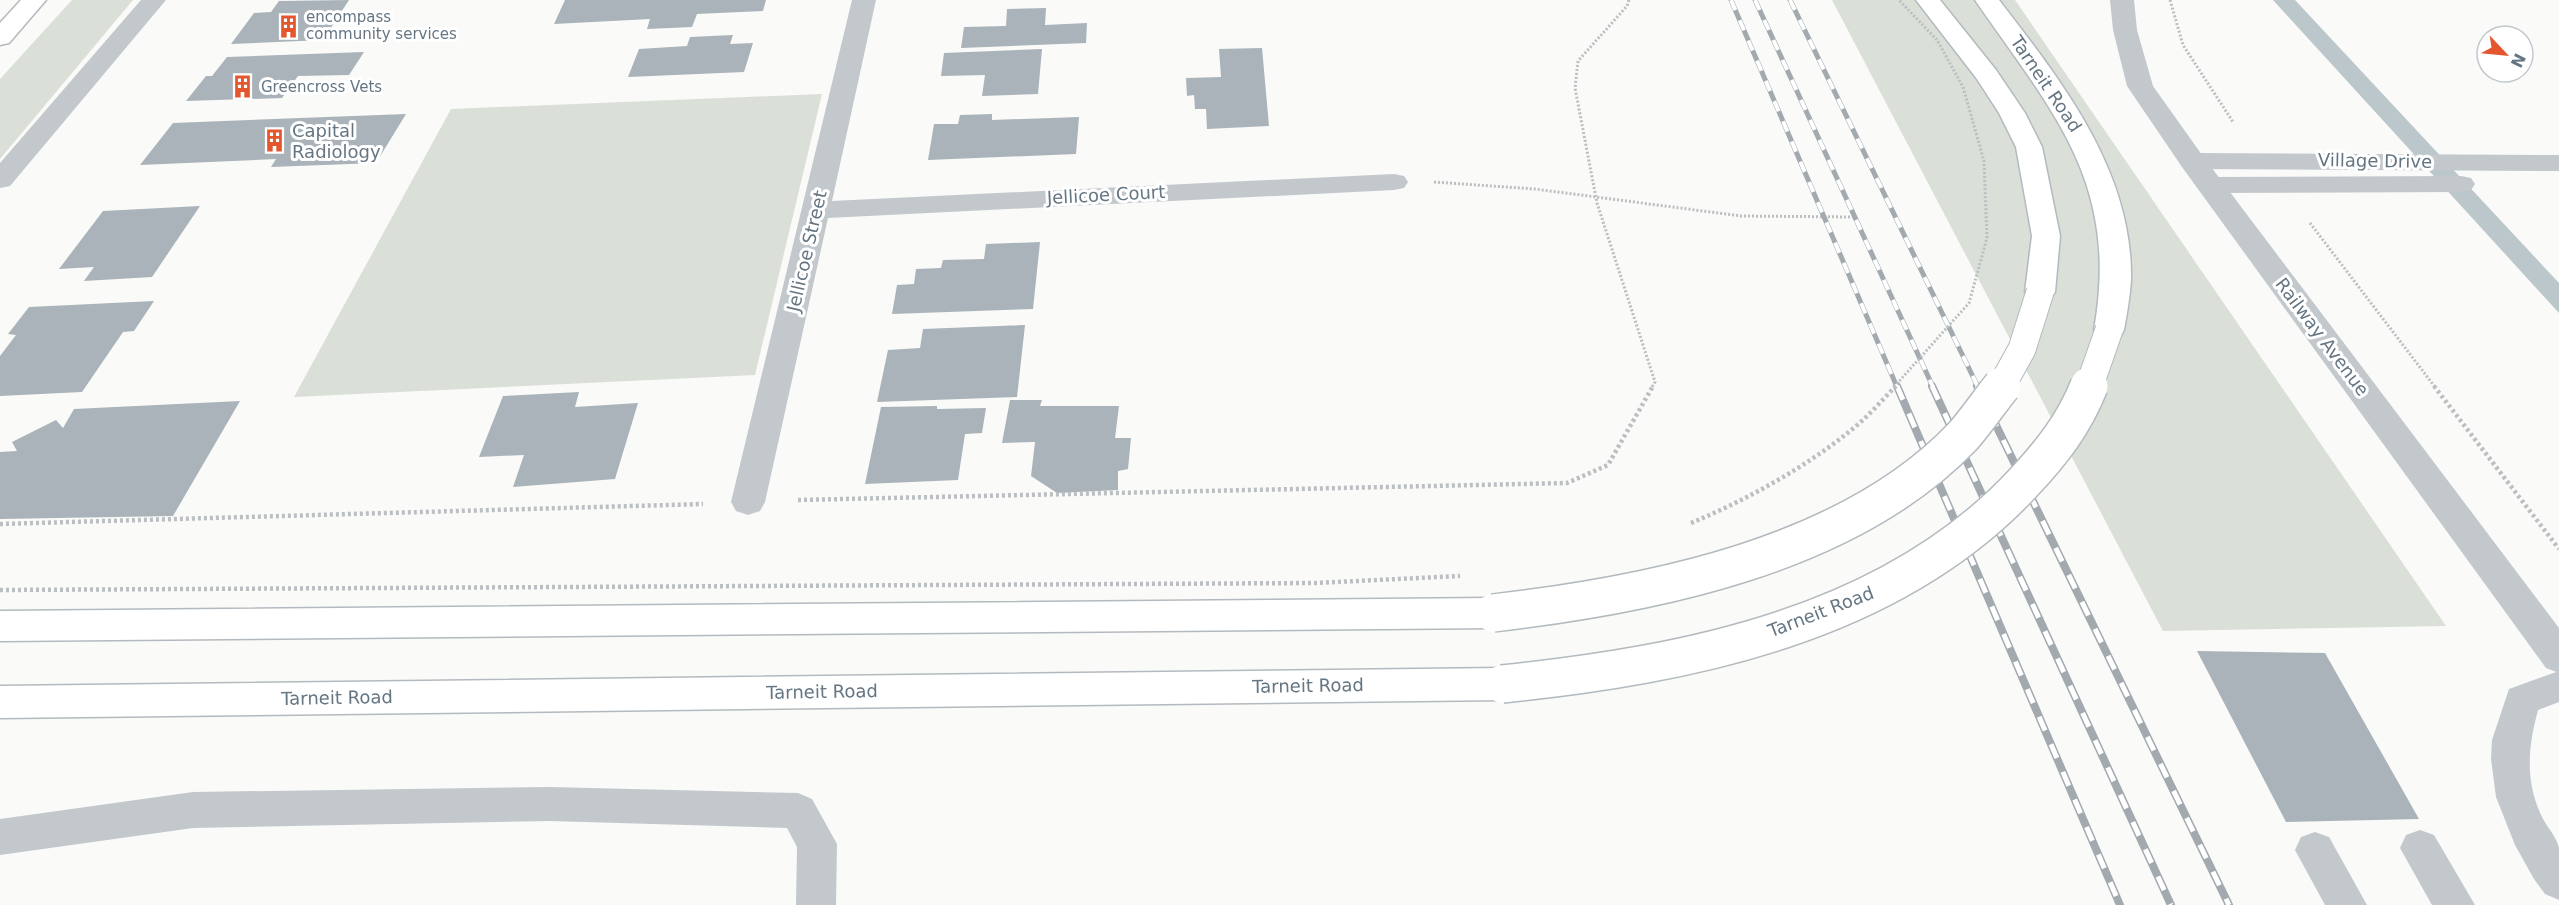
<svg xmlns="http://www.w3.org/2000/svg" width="2559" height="905" font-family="'DejaVu Sans',sans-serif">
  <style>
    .green { fill: #dadfd7 }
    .water { fill: #bbc7cb }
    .building { fill: #aab3b9 }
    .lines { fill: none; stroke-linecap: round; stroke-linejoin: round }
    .secondary-casing { stroke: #b3babf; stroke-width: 3 }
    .trunk-casing { stroke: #b4b9bd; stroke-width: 3 }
    .path-far1 { stroke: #bbbfc2; stroke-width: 3; stroke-dasharray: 2 2; stroke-linecap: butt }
    .path { stroke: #bbbfc2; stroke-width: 4.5; stroke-dasharray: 3 3; stroke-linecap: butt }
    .service { fill: #c3c8cc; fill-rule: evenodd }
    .minor { fill: #c3c8cc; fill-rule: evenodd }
    .tertiary { fill: #c3c8cc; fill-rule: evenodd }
    .secondary { fill: #fff; fill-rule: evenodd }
    .trunk { fill: #fff; fill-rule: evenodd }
    .rail-far1-casing { stroke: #a2aab0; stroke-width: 5 }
    .rail-casing { stroke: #a2aab0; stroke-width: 8 }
    .rail-far1 { stroke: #fff; stroke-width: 4; stroke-dasharray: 11; stroke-linecap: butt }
    .rail { stroke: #fff; stroke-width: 5; stroke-dasharray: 15; stroke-linecap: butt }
    .secondary-bridge-far1-casing { stroke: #b3babf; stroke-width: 29; stroke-linecap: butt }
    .secondary-bridge-casing { stroke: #b3babf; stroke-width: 40; stroke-linecap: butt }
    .path-bridge-far1 { stroke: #bbbfc2; stroke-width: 3; stroke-dasharray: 2 2; stroke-linecap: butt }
    .path-bridge { stroke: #bbbfc2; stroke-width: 4.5; stroke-dasharray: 3 3; stroke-linecap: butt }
    .secondary-bridge-far1 { stroke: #fff; stroke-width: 27 }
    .secondary-bridge { stroke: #fff; stroke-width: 37 }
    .labels { text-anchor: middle; stroke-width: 6; stroke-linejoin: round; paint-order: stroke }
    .far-poi-label { font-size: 15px; fill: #657683; stroke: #fff; text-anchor: start }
    .street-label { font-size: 18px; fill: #657683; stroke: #fff }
    .poi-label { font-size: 18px; fill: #657683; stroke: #fff; text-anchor: start }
  </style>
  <rect width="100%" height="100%" fill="#fafaf8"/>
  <!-- green -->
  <g class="green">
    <path d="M 72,0 L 133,0 L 0,159 L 0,79 Z"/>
    <path d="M 1832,0 L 2015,0 L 2446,626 L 2163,631 Z"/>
    <path d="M 822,94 L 755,375 L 294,397 L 451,109 Z"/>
  </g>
  <!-- water -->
  <path class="water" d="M 2273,0 L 2295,0 L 2559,283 L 2559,313 Z"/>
  <!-- building -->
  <g class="building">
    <path d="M 349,0 L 323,40 L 231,44 L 254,13 L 271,12 L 279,1 Z"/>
    <path d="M 565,0 L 766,0 L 763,11 L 697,14 L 692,27 L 647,29 L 650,19 L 554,24 Z"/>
    <path d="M 1046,8 L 1045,25 L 1087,23 L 1086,43 L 961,48 L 964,27 L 1006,26 L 1007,9 Z"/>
    <path d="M 733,35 L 730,44 L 753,43 L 744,72 L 628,77 L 639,49 L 687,46 L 690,37 Z"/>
    <path d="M 1262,48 L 1269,126 L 1207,129 L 1206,109 L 1195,109 L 1194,95 L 1187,96 L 1186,78 L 1221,77 L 1219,49 Z"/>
    <path d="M 1042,49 L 1038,94 L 982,96 L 985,75 L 941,76 L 944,53 Z"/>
    <path d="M 364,52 L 349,75 L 298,76 L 282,98 L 186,101 L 206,76 L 212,76 L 227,57 Z"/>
    <path d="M 406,114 L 376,163 L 271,167 L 276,159 L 140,165 L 173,123 Z"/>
    <path d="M 992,114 L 992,120 L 1079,117 L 1076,154 L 928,160 L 934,124 L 958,124 L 960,115 Z"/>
    <path d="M 200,206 L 152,277 L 84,281 L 94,267 L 59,269 L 103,211 Z"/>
    <path d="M 1040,242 L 1033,309 L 892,314 L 897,285 L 914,284 L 916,269 L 941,268 L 943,260 L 984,259 L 986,244 Z"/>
    <path d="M 154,301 L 134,331 L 123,332 L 82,392 L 0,396 L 0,356 L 16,335 L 8,334 L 29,307 Z"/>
    <path d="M 1025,325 L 1017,397 L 877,402 L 888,350 L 920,348 L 923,329 Z"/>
    <path d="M 579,392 L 575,407 L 638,403 L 615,479 L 513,487 L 524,455 L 479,457 L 503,396 Z"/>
    <path d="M 1010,400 L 1042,400 L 1040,406 L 1119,406 L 1115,438 L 1131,438 L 1128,469 L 1118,471 L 1118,490 L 1057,493 L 1031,476 L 1035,442 L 1002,443 Z"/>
    <path d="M 240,401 L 173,516 L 0,519 L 0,452 L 17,451 L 12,442 L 56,420 L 63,428 L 74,409 Z"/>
    <path d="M 937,406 L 937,409 L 986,408 L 982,433 L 965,434 L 958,480 L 865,484 L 881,407 Z"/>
    <path d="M 2197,651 L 2325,653 L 2419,819 L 2286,822 Z"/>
  </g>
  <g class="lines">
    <defs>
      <g id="secondary">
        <path d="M 1916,0 L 1940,0 L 1996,70 L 2025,113 L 2042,147 L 2060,236 L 2055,292 L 2050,299 L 2040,302 L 2030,299 L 2025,292 L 2032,236 L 2016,147 L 1999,113 L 1977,79 Z"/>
        <path d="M 1975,0 L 1999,0 C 2062,82 2133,171 2131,280 C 2130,297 2127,313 2124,330 L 2120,337 L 2109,340 L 2098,337 L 2094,330 C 2120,182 2053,113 1975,0 Z"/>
        <path d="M 1493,598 L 1506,602 L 1511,613 L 1506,624 L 1493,628 L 0,641 L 0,611 Z"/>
        <path d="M 1502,668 L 1515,673 L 1521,684 L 1515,695 L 1502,700 L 0,718 L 0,686 Z"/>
      </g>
      <path id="trunk" d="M 21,0 L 46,0 L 9,43 L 0,45 L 0,23 Z"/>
    </defs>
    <!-- secondary casing -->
    <use href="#secondary" class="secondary-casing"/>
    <!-- trunk casing -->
    <use href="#trunk" class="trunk-casing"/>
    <!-- path-far1 -->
    <g class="path-far1">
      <path d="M 1629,0 L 1627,6 L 1578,61 L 1575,88 L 1597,203 L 1655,382 L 1652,387"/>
      <path d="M 2170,0 L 2183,45 L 2233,122"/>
      <path d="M 1434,182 L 1535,189 L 1741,216 L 1854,217"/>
      <path d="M 2310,223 L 2435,387"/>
    </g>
    <!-- path -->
    <g class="path">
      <path d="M 2434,386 L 2559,549"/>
      <path d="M 798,500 L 1567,483 L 1608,465 L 1653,386"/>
      <path d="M 0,524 L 703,504"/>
    </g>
    <!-- service -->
    <g class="service">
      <path d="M 2559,671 L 2559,702 L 2538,710 C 2528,747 2525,780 2541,815 C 2546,826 2557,837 2559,848 C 2559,864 2559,884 2559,900 L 2545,894 L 2534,879 L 2515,845 L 2496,797 L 2491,759 L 2492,740 L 2509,689 Z"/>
      <path d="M 550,787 L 798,793 L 812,799 L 837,844 L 836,905 L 796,905 L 797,847 L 787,828 L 550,821 L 193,828 L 0,855 L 0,819 L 193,792 Z"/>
      <path d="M 2420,830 L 2434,835 L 2475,905 L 2432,905 L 2400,848 L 2406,835 Z"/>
      <path d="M 2315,832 L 2329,837 L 2367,905 L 2325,905 L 2295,850 L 2301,837 Z"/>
    </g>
    <!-- minor -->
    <g class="minor">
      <path d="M 141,0 L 166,0 L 10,186 L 0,188 L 0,163 Z"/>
      <path d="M 852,0 L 876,0 L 832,201 L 1394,174 L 1404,176 L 1408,182 L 1404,188 L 1394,190 L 828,218 L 765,502 L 760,511 L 748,515 L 736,511 L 731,502 Z"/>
      <path d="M 2192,153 L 2559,155 L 2559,171 L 2192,169 L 2182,167 L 2179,161 L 2182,155 Z"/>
      <path d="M 2461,176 L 2471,178 L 2475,184 L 2471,190 L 2461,192 L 2210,193 L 2200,191 L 2196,185 L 2200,179 L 2210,177 Z"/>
    </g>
    <!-- tertiary -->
    <path class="tertiary" d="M 2110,0 L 2134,0 L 2137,30 L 2153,86 L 2202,155 L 2559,628 L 2559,673 L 2546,668 L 2182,167 L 2127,86 L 2113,30 Z"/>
    <!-- secondary -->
    <use href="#secondary" class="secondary"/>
    <!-- trunk -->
    <use href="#trunk" class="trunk"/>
    <defs>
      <g id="rail-far1">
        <path d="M 1731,0 L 1897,387"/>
        <path d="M 1755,0 L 1933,387"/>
        <path d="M 1790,0 L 1978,387"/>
      </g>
      <g id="rail">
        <path d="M 1897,386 L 2120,905"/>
        <path d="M 1932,386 L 2171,905"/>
        <path d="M 1977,386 L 2229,905"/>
      </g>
    </defs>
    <!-- rail-far1 casing -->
    <use href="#rail-far1" class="rail-far1-casing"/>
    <!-- rail casing -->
    <use href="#rail" class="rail-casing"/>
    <!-- rail-far1 -->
    <use href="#rail-far1" class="rail-far1"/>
    <!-- rail -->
    <use href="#rail" class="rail"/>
    <defs>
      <g id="secondary-bridge-far1">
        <path d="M 2001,387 L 2022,349 L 2040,292"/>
        <path d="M 2089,387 L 2109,330"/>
      </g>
      <g id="secondary-bridge">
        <path d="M 1493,613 C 1650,595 1849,556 1963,436 C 1977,420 1989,402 2002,386"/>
        <path d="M 1502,684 C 1687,665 1892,625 2024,482 C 2052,452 2074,424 2089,386"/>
      </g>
    </defs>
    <!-- secondary-bridge-far1 casing -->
    <use href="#secondary-bridge-far1" class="secondary-bridge-far1-casing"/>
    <!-- secondary-bridge casing -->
    <use href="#secondary-bridge" class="secondary-bridge-casing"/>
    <!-- path-bridge-far1 -->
    <path class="path-bridge-far1" d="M 1894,387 L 1969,303 L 1987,238 L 1984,161 L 1963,87 L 1937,40 L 1899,0"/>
    <!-- path-bridge -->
    <g class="path-bridge">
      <path d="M 1691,523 C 1746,500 1803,469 1850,431 C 1867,418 1881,401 1896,386"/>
      <path d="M 0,590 L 1315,583 L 1460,576"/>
    </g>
    <!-- secondary-bridge-far1 -->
    <use href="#secondary-bridge-far1" class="secondary-bridge-far1"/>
    <!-- secondary-bridge -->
    <use href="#secondary-bridge" class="secondary-bridge"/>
  </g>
  <!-- icons -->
  <defs>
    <symbol id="building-bare" viewBox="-9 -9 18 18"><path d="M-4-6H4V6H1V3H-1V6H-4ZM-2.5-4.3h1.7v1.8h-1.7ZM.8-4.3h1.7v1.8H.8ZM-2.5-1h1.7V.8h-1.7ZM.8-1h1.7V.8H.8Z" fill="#e4572e" stroke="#fff" stroke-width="2.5" paint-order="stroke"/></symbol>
  </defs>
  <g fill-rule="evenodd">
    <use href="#building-bare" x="272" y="10" width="33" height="33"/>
    <use href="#building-bare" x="226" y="70" width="33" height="33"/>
    <use href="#building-bare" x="258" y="124" width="33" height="33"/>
  </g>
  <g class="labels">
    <!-- far-poi labels -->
    <g class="far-poi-label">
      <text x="306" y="22">encompass<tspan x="306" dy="17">community services</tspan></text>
      <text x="261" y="92">Greencross Vets</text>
    </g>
    <!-- street labels -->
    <g class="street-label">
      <text transform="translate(2046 84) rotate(56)" y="6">Tarneit Road</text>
      <text transform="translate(2375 161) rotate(1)" y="6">Village Drive</text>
      <text transform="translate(1106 195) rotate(-3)" y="6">Jellicoe Court</text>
      <text transform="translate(807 251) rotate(-77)" y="6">Jellicoe Street</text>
      <text transform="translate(2322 337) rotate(53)" y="6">Railway Avenue</text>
      <text transform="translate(1821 612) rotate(-21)" y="6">Tarneit Road</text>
      <text transform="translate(1308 686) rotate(-1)" y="6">Tarneit Road</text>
      <text transform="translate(822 692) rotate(-1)" y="6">Tarneit Road</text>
      <text transform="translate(337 698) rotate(-1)" y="6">Tarneit Road</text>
    </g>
    <!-- poi labels -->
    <g class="poi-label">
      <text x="292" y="137">Capital<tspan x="292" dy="21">Radiology</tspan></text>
    </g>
  </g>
  <!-- north arrow -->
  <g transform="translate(2505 54) rotate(116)"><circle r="28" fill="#ffffff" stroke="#c1c8cd" stroke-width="1.5"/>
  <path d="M0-4.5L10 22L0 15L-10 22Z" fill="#e4572e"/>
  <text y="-9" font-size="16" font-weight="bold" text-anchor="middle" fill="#657683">N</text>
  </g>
</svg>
